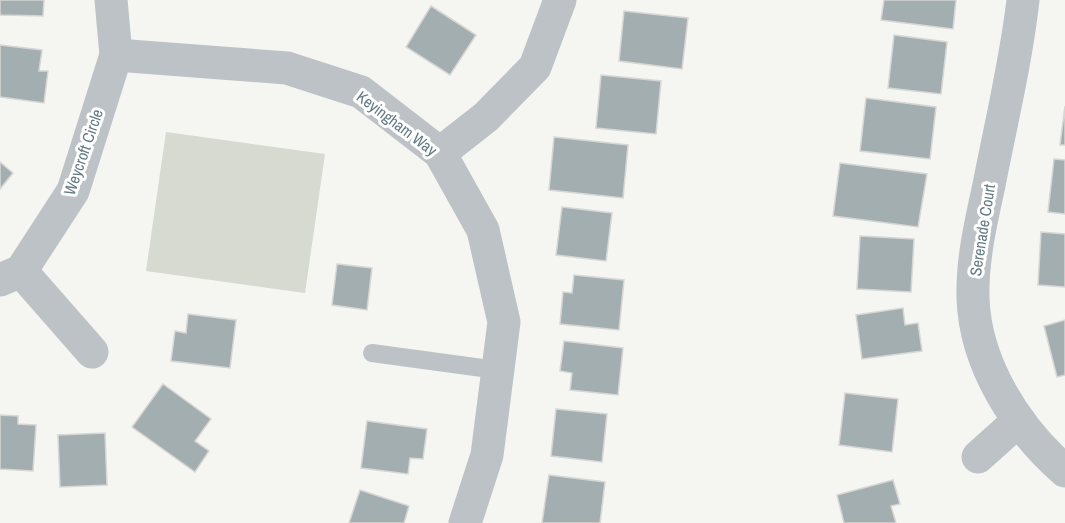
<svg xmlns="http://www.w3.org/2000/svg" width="1065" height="523" font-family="'Archivo Narrow',sans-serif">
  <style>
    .green { fill: #d6dad1 }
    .building { fill: #a3aeb1; stroke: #d7d6d4; stroke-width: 1.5 }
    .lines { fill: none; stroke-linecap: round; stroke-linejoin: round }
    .service { stroke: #bcc2c5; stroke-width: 18 }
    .minor { stroke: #bcc2c5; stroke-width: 33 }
    .labels { text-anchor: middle; stroke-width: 6; stroke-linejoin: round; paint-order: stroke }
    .street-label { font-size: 16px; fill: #647a83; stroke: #fff }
  </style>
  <rect width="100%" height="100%" fill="#f5f5f2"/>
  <!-- green -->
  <path class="green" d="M 166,132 L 325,154 L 305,293 L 146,271 Z"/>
  <!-- building -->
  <g class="building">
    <path d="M 0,0 L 44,0 L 43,16 L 0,15 Z"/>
    <path d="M 884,0 L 956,0 L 953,29 L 881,20 Z"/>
    <path d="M 431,6 L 476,35 L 450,75 L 406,47 Z"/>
    <path d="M 624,11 L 688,18 L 682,69 L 619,61 Z"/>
    <path d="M 894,35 L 947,42 L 941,94 L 888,88 Z"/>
    <path d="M 0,45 L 42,50 L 39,71 L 48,71 L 44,103 L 0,97 Z"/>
    <path d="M 601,75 L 661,81 L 656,134 L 596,128 Z"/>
    <path d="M 866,98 L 936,107 L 930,159 L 860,151 Z"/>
    <path d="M 1065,106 L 1065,145 L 1060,145 Z"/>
    <path d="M 554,137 L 628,145 L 623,198 L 549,190 Z"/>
    <path d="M 1054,159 L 1065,160 L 1065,214 L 1048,212 Z"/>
    <path d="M 0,162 L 13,173 L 0,189 Z"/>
    <path d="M 840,163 L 927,174 L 918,227 L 833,216 Z"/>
    <path d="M 562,207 L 612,213 L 606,261 L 556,255 Z"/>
    <path d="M 1041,232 L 1065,234 L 1065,287 L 1038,285 Z"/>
    <path d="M 860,236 L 914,239 L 911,292 L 857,289 Z"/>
    <path d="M 337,264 L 372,268 L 367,310 L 332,305 Z"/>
    <path d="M 574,275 L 624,280 L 619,330 L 560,324 L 563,292 L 572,293 Z"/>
    <path d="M 903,308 L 905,325 L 918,323 L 922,351 L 862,359 L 856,315 Z"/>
    <path d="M 188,314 L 236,320 L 230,368 L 171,361 L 175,331 L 186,333 Z"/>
    <path d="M 1065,320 L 1065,375 L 1057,377 L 1044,326 Z"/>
    <path d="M 564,341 L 623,348 L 618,395 L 570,390 L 572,373 L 560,371 Z"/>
    <path d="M 163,384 L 211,419 L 195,441 L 209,451 L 195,472 L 132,427 Z"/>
    <path d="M 845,393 L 898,399 L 892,452 L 839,445 Z"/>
    <path d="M 556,409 L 607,414 L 602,462 L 551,456 Z"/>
    <path d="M 0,415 L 18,416 L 18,424 L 36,425 L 33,471 L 0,469 Z"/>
    <path d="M 367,421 L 427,429 L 423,459 L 410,458 L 408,474 L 361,468 Z"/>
    <path d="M 105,433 L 107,485 L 60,487 L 58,435 Z"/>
    <path d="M 549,475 L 605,482 L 600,523 L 542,523 Z"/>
    <path d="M 893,480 L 900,504 L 891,506 L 896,523 L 844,523 L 837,495 Z"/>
    <path d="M 360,490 L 409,506 L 404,523 L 349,523 Z"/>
  </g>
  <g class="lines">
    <!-- service -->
    <path class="service" d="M 372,353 L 497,370"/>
    <!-- minor -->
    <g class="minor">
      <path d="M 1023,0 C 1016,62 1001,123 989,185 C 981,222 972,259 973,298 C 975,364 1016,428 1065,471"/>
      <path d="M 116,55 L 287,68 L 361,92 L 440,153 L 483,230 L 504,322 L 487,455 L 465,523"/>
      <path d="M 440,153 L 486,117 L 535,67 L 560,0"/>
      <path d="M 21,271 L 92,352"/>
      <path d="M 0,280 L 21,271 L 73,191 L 116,55 L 111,0"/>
      <path d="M 978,457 L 1018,421"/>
    </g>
  </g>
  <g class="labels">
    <!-- street labels -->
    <g class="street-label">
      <text transform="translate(397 123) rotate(37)" y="6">Keyingham Way</text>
      <text transform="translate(83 152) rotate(-71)" y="6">Weycroft Circle</text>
      <text transform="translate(982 230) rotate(-81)" y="6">Serenade Court</text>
    </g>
  </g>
</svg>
